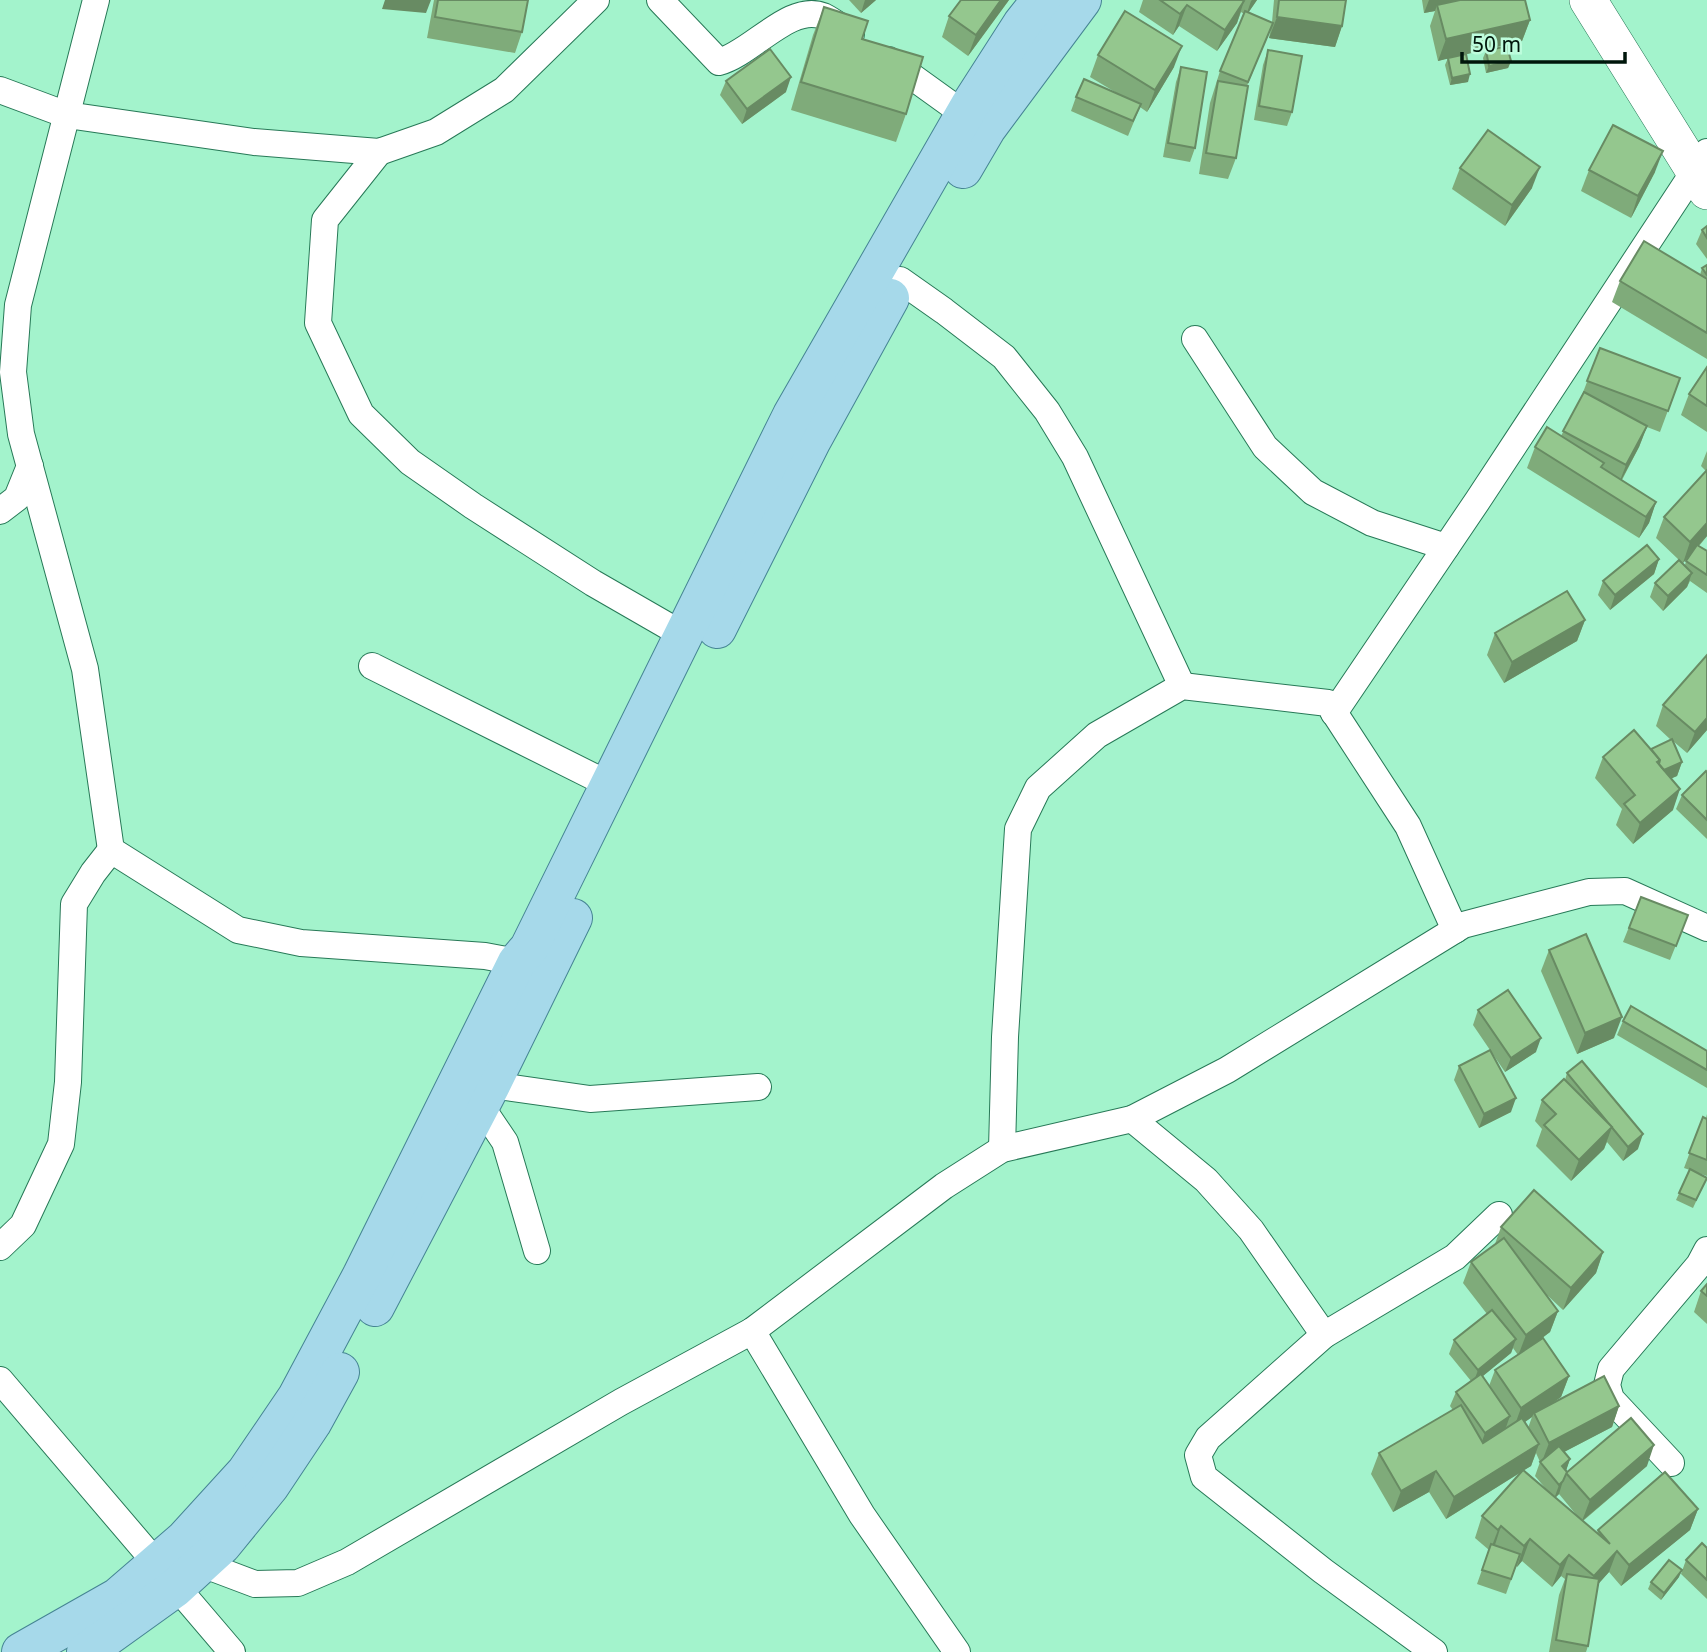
<svg xmlns="http://www.w3.org/2000/svg" width="1707" height="1652" font-family="'Noto Sans',sans-serif">
  <style>
    .lines { fill: none; stroke-linecap: round; stroke-linejoin: round }
    .minor-casing { stroke: #277957; stroke-width: 28 }
    .secondary-casing { stroke: #277957; stroke-width: 38 }
    .primary-casing { stroke: #458493; stroke-width: 40 }
    .minor { stroke: #fff; stroke-width: 26 }
    .secondary { stroke: #fff; stroke-width: 37 }
    .primary { stroke: #a6d9ea; stroke-width: 38 }
    .wall { fill: #7fab7a; fill-rule: evenodd }
    .shaded-wall { fill: #688b63 }
    .building { fill: #94c78e; stroke: #688b63; stroke-width: 2 }
  </style>
  <rect width="100%" height="100%" fill="#a3f3cc"/>
  <g class="lines">
    <defs>
      <g id="minor">
        <path d="M 96,0 L 18,305 L 13,372 L 21,434 L 85,669 L 111,850 L 238,930 L 301,943 L 485,956 L 517,962"/>
        <path d="M 660,0 L 719,62 C 752,53 790,3 823,16 C 833,21 842,28 851,34"/>
        <path d="M 889,60 L 964,114"/>
        <path d="M 0,90 L 67,115 L 254,142 L 379,152 L 436,132 L 504,90 L 596,0"/>
        <path d="M 379,152 L 325,220 L 318,323 L 361,414 L 410,462 L 473,506 L 593,583 L 685,636"/>
        <path d="M 900,280 L 944,311 L 1004,357 L 1047,411 L 1075,457 L 1182,686"/>
        <path d="M 1195,339 L 1265,447 L 1313,492 L 1372,523 L 1446,547"/>
        <path d="M 0,511 L 17,498 L 30,466"/>
        <path d="M 372,666 L 610,785"/>
        <path d="M 1334,713 L 1478,500 L 1707,152"/>
        <path d="M 491,1085 L 590,1099 L 758,1087"/>
        <path d="M 480,1105 L 505,1142 L 537,1251"/>
        <path d="M 1132,1119 L 1206,1180 L 1251,1230 L 1324,1335"/>
        <path d="M 1002,1149 L 1005,1037 L 1018,829 L 1038,788 L 1097,735 L 1182,686 L 1328,703 L 1408,826 L 1455,930"/>
        <path d="M 0,1247 L 23,1225 L 61,1144 L 68,1082 L 74,904 L 93,873 L 111,850"/>
        <path d="M 752,1331 L 862,1515 L 957,1652"/>
        <path d="M 0,1380 L 232,1652"/>
        <path d="M 1671,1463 L 1611,1399 L 1607,1385 L 1611,1369 L 1699,1265 L 1707,1250"/>
        <path d="M 202,1564 L 255,1584 L 298,1583 L 347,1562 L 621,1402 L 752,1331 L 944,1186 L 1002,1149 L 1132,1119 L 1227,1070 L 1463,925 L 1589,892 L 1625,891 L 1707,928"/>
        <path d="M 1434,1652 L 1323,1571 L 1204,1477 L 1198,1455 L 1208,1438 L 1324,1335 L 1455,1257 L 1499,1215"/>
      </g>
      <path id="secondary" d="M 1588,0 L 1707,191"/>
      <g id="primary">
        <path d="M 963,169 L 987,128 L 1082,0"/>
        <path d="M 717,629 L 812,440 L 890,298"/>
        <path d="M 375,1307 L 491,1085 L 573,918"/>
        <path d="M 21,1652 L 118,1597 L 184,1540 L 246,1472 L 297,1397 L 362,1275 L 517,962 L 529,948 L 792,415 L 970,105 L 1022,24 L 1041,0"/>
        <path d="M 86,1652 L 175,1588 L 222,1545 L 270,1486 L 312,1423 L 340,1372"/>
      </g>
    </defs>
    <!-- minor casing -->
    <use href="#minor" class="minor-casing"/>
    <!-- secondary casing -->
    <use href="#secondary" class="secondary-casing"/>
    <!-- primary casing -->
    <use href="#primary" class="primary-casing"/>
    <!-- minor -->
    <use href="#minor" class="minor"/>
    <!-- secondary -->
    <use href="#secondary" class="secondary"/>
    <!-- primary -->
    <use href="#primary" class="primary"/>
  </g>
  <!-- wall -->
  <g class="wall">
    <path d="M 434,0 L 528,0 L 522,32 L 515,53 L 427,38 Z"/>
    <path d="M 849,0 L 876,0 L 861,13 Z"/>
    <path d="M 961,0 L 1009,0 L 968,56 L 942,37 L 949,16 Z"/>
    <path d="M 1143,0 L 1257,0 L 1248,13 L 1272,22 L 1274,0 L 1346,0 L 1342,26 L 1335,47 L 1269,38 L 1271,28 L 1247,86 L 1236,158 L 1228,179 L 1199,174 L 1210,103 L 1220,71 L 1244,14 L 1241,12 L 1237,23 L 1217,51 L 1179,26 L 1173,35 L 1139,12 Z"/>
    <path d="M 1422,0 L 1525,0 L 1530,20 L 1522,41 L 1466,54 L 1468,82 L 1450,85 L 1445,65 L 1448,58 L 1438,61 L 1430,26 L 1435,11 L 1424,13 Z"/>
    <path d="M 824,7 L 862,39 L 906,114 L 896,142 L 791,110 L 813,35 Z"/>
    <path d="M 1268,50 L 1292,112 L 1287,126 L 1254,120 L 1263,65 Z"/>
    <path d="M 1486,51 L 1511,61 L 1508,68 L 1486,73 L 1483,58 Z"/>
    <path d="M 1098,55 L 1174,67 L 1147,112 L 1140,107 L 1128,136 L 1071,111 L 1076,97 L 1120,95 L 1090,77 Z"/>
    <path d="M 1181,67 L 1195,148 L 1190,162 L 1163,157 L 1176,82 Z"/>
    <path d="M 726,81 L 786,92 L 742,124 L 720,95 Z"/>
    <path d="M 1460,168 L 1532,188 L 1505,226 L 1452,189 Z"/>
    <path d="M 1589,170 L 1655,172 L 1631,218 L 1581,191 Z"/>
    <path d="M 1707,226 L 1707,259 L 1696,244 L 1702,230 Z"/>
    <path d="M 1707,265 L 1707,359 L 1612,302 L 1620,281 L 1700,275 L 1702,268 Z"/>
    <path d="M 1600,348 L 1680,378 L 1660,432 L 1647,427 L 1639,447 L 1622,480 L 1656,502 L 1649,523 L 1639,538 L 1527,468 L 1535,447 L 1561,436 L 1582,395 Z"/>
    <path d="M 1707,367 L 1707,432 L 1681,415 L 1689,394 Z"/>
    <path d="M 1707,451 L 1707,536 L 1699,546 L 1707,551 L 1707,593 L 1690,581 L 1687,587 L 1663,611 L 1650,597 L 1655,583 L 1679,560 L 1656,538 L 1664,517 L 1706,471 L 1701,466 ZM 1692,552 L 1686,561 L 1685,565 L 1683,563 Z"/>
    <path d="M 1659,559 L 1654,574 L 1610,610 L 1598,595 L 1603,581 Z"/>
    <path d="M 1585,620 L 1577,641 L 1504,683 L 1487,655 L 1495,633 Z"/>
    <path d="M 1663,705 L 1707,730 L 1687,753 L 1673,741 L 1682,762 L 1677,776 L 1671,778 L 1673,810 L 1633,844 L 1616,825 L 1622,809 L 1595,778 L 1603,757 L 1651,749 L 1671,740 L 1656,726 Z"/>
    <path d="M 1707,772 L 1707,839 L 1676,809 L 1682,795 Z"/>
    <path d="M 1641,897 L 1688,915 L 1670,960 L 1623,942 Z"/>
    <path d="M 1549,950 L 1614,1038 L 1577,1054 L 1541,971 Z"/>
    <path d="M 1478,1010 L 1536,1052 L 1505,1072 L 1492,1053 L 1511,1112 L 1479,1128 L 1454,1080 L 1459,1066 L 1490,1050 L 1473,1025 Z"/>
    <path d="M 1623,1021 L 1707,1051 L 1707,1088 L 1617,1035 Z"/>
    <path d="M 1567,1073 L 1638,1149 L 1623,1161 L 1607,1142 L 1604,1149 L 1571,1181 L 1536,1146 L 1542,1129 L 1535,1121 L 1542,1100 L 1565,1080 Z"/>
    <path d="M 1707,1114 L 1707,1176 L 1695,1172 L 1707,1178 L 1693,1208 L 1676,1200 L 1690,1170 L 1684,1168 L 1703,1117 L 1706,1118 Z"/>
    <path d="M 1501,1227 L 1603,1252 L 1596,1273 L 1563,1310 L 1547,1295 L 1558,1311 L 1550,1332 L 1538,1341 L 1569,1376 L 1561,1397 L 1554,1402 L 1619,1406 L 1612,1427 L 1564,1452 L 1570,1459 L 1566,1470 L 1567,1472 L 1647,1466 L 1583,1521 L 1597,1533 L 1598,1530 L 1698,1509 L 1690,1530 L 1621,1586 L 1609,1572 L 1598,1584 L 1588,1646 L 1586,1652 L 1549,1652 L 1559,1595 L 1565,1579 L 1561,1576 L 1552,1587 L 1522,1561 L 1517,1567 L 1516,1566 L 1506,1594 L 1477,1584 L 1489,1550 L 1475,1538 L 1482,1516 L 1521,1472 L 1446,1519 L 1429,1492 L 1393,1512 L 1371,1474 L 1379,1453 L 1453,1410 L 1450,1406 L 1456,1392 L 1471,1381 L 1449,1354 L 1454,1340 L 1487,1314 L 1463,1283 L 1471,1262 L 1495,1244 ZM 1513,1348 L 1518,1355 L 1495,1370 L 1489,1386 L 1483,1376 L 1511,1353 ZM 1532,1417 L 1528,1428 L 1525,1422 ZM 1536,1453 L 1540,1462 L 1535,1476 L 1546,1489 L 1524,1470 L 1531,1466 ZM 1559,1494 L 1579,1518 L 1555,1498 Z"/>
    <path d="M 1707,1284 L 1707,1324 L 1694,1312 L 1701,1291 Z"/>
    <path d="M 1707,1548 L 1707,1599 L 1681,1574 L 1686,1560 Z"/>
    <path d="M 1679,1577 L 1661,1600 L 1648,1589 L 1651,1582 Z"/>
  </g>
  <!-- shaded-wall -->
  <g class="shaded-wall">
    <path d="M 385,0 L 431,0 L 426,13 L 382,9 Z"/>
    <path d="M 865,0 L 876,0 L 861,13 Z"/>
    <path d="M 1001,0 L 1009,0 L 968,56 L 976,35 Z"/>
    <path d="M 1252,0 L 1257,0 L 1246,16 L 1251,1 Z"/>
    <path d="M 1429,0 L 1511,0 L 1437,5 L 1435,11 L 1424,13 Z"/>
    <path d="M 1244,1 L 1237,23 L 1217,51 L 1225,30 Z"/>
    <path d="M 1187,5 L 1179,26 L 1173,35 L 1180,14 Z"/>
    <path d="M 1277,17 L 1342,26 L 1335,47 L 1269,38 Z"/>
    <path d="M 1530,20 L 1522,41 L 1438,61 L 1446,39 Z"/>
    <path d="M 1182,46 L 1174,67 L 1147,112 L 1155,90 Z"/>
    <path d="M 1511,61 L 1508,68 L 1486,73 L 1489,66 Z"/>
    <path d="M 1470,74 L 1468,82 L 1450,85 L 1452,78 Z"/>
    <path d="M 791,77 L 786,92 L 742,124 L 747,109 Z"/>
    <path d="M 1663,151 L 1655,172 L 1631,218 L 1638,196 Z"/>
    <path d="M 1540,167 L 1532,188 L 1505,226 L 1512,205 Z"/>
    <path d="M 1647,426 L 1639,447 L 1618,486 L 1626,465 Z"/>
    <path d="M 1656,502 L 1649,523 L 1639,538 L 1646,517 Z"/>
    <path d="M 1707,523 L 1707,536 L 1683,563 L 1690,542 Z"/>
    <path d="M 1659,559 L 1654,574 L 1610,610 L 1615,595 Z"/>
    <path d="M 1692,573 L 1687,587 L 1663,611 L 1668,596 Z"/>
    <path d="M 1585,620 L 1577,641 L 1504,683 L 1512,662 Z"/>
    <path d="M 1707,718 L 1707,730 L 1687,753 L 1695,732 Z"/>
    <path d="M 1682,762 L 1677,776 L 1655,786 L 1661,771 Z"/>
    <path d="M 1680,789 L 1673,810 L 1633,844 L 1640,823 Z"/>
    <path d="M 1622,1017 L 1614,1038 L 1577,1054 L 1585,1033 Z"/>
    <path d="M 1541,1038 L 1536,1052 L 1505,1072 L 1511,1058 Z"/>
    <path d="M 1516,1098 L 1511,1112 L 1479,1128 L 1484,1114 Z"/>
    <path d="M 1612,1127 L 1604,1149 L 1571,1181 L 1579,1160 Z"/>
    <path d="M 1643,1134 L 1638,1149 L 1623,1161 L 1628,1147 Z"/>
    <path d="M 1603,1252 L 1596,1273 L 1563,1310 L 1571,1288 Z"/>
    <path d="M 1558,1311 L 1550,1332 L 1518,1356 L 1526,1335 Z"/>
    <path d="M 1516,1339 L 1511,1353 L 1473,1384 L 1478,1370 Z"/>
    <path d="M 1569,1376 L 1561,1397 L 1535,1415 L 1534,1413 L 1532,1417 L 1513,1430 L 1521,1408 Z"/>
    <path d="M 1619,1406 L 1612,1427 L 1541,1464 L 1549,1443 Z"/>
    <path d="M 1510,1416 L 1505,1430 L 1480,1447 L 1485,1433 Z"/>
    <path d="M 1539,1444 L 1531,1466 L 1446,1519 L 1454,1497 Z"/>
    <path d="M 1654,1445 L 1647,1466 L 1582,1521 L 1590,1500 Z"/>
    <path d="M 1570,1459 L 1565,1474 L 1562,1466 Z"/>
    <path d="M 1436,1471 L 1429,1492 L 1393,1512 L 1401,1491 Z"/>
    <path d="M 1563,1481 L 1559,1494 L 1554,1499 L 1559,1485 Z"/>
    <path d="M 1698,1509 L 1690,1530 L 1621,1586 L 1629,1565 Z"/>
    <path d="M 1501,1526 L 1494,1548 L 1490,1551 L 1498,1530 Z"/>
    <path d="M 1530,1539 L 1522,1561 L 1517,1567 L 1524,1546 Z"/>
    <path d="M 1617,1551 L 1609,1572 L 1586,1598 L 1594,1576 Z"/>
    <path d="M 1569,1555 L 1561,1576 L 1552,1587 L 1560,1565 Z"/>
    <path d="M 1682,1570 L 1679,1577 L 1661,1600 L 1664,1593 Z"/>
  </g>
  <!-- building -->
  <g class="building">
    <path d="M 438,0 L 528,0 L 522,32 L 435,17 Z"/>
    <path d="M 961,0 L 1001,0 L 976,35 L 949,16 Z"/>
    <path d="M 1160,0 L 1242,0 L 1244,1 L 1225,30 L 1187,5 L 1180,14 Z"/>
    <path d="M 1279,0 L 1346,0 L 1342,26 L 1277,17 Z"/>
    <path d="M 1460,0 L 1525,0 L 1530,20 L 1446,39 L 1437,5 Z"/>
    <path d="M 824,7 L 868,21 L 862,39 L 923,57 L 906,114 L 801,82 Z"/>
    <path d="M 1125,11 L 1182,46 L 1155,90 L 1098,55 Z"/>
    <path d="M 1245,11 L 1273,23 L 1248,82 L 1220,71 Z"/>
    <path d="M 1507,46 L 1511,61 L 1489,66 L 1486,51 Z"/>
    <path d="M 770,49 L 791,77 L 747,109 L 726,81 Z"/>
    <path d="M 1268,50 L 1302,56 L 1292,112 L 1259,106 Z"/>
    <path d="M 1466,54 L 1470,74 L 1452,78 L 1448,58 Z"/>
    <path d="M 1181,67 L 1207,72 L 1195,148 L 1168,143 Z"/>
    <path d="M 1084,79 L 1141,104 L 1133,121 L 1076,97 Z"/>
    <path d="M 1218,81 L 1248,86 L 1236,158 L 1206,153 Z"/>
    <path d="M 1613,125 L 1663,151 L 1638,196 L 1589,170 Z"/>
    <path d="M 1488,130 L 1540,167 L 1512,205 L 1460,168 Z"/>
    <path d="M 1707,226 L 1707,238 L 1702,230 Z"/>
    <path d="M 1644,241 L 1707,279 L 1707,333 L 1620,281 Z"/>
    <path d="M 1707,265 L 1707,275 L 1702,268 Z"/>
    <path d="M 1600,348 L 1680,378 L 1668,411 L 1587,381 Z"/>
    <path d="M 1707,367 L 1707,406 L 1689,394 Z"/>
    <path d="M 1584,392 L 1647,426 L 1626,465 L 1563,431 Z"/>
    <path d="M 1547,427 L 1604,463 L 1601,467 L 1656,502 L 1646,517 L 1535,447 Z"/>
    <path d="M 1707,470 L 1707,523 L 1690,542 L 1664,517 Z"/>
    <path d="M 1647,545 L 1659,559 L 1615,595 L 1603,581 Z"/>
    <path d="M 1697,545 L 1707,551 L 1707,575 L 1686,561 Z"/>
    <path d="M 1679,560 L 1692,573 L 1668,596 L 1655,583 Z"/>
    <path d="M 1567,591 L 1585,620 L 1512,662 L 1495,633 Z"/>
    <path d="M 1707,655 L 1707,718 L 1695,732 L 1663,705 Z"/>
    <path d="M 1634,730 L 1660,760 L 1657,762 L 1680,789 L 1640,823 L 1624,804 L 1635,795 L 1603,757 Z"/>
    <path d="M 1672,739 L 1682,762 L 1664,770 L 1659,764 L 1660,760 L 1651,749 Z"/>
    <path d="M 1706,771 L 1707,772 L 1707,820 L 1682,795 Z"/>
    <path d="M 1641,897 L 1688,915 L 1676,946 L 1629,928 Z"/>
    <path d="M 1586,934 L 1622,1017 L 1585,1033 L 1549,950 Z"/>
    <path d="M 1508,990 L 1541,1038 L 1511,1058 L 1478,1010 Z"/>
    <path d="M 1631,1006 L 1707,1051 L 1707,1070 L 1623,1021 Z"/>
    <path d="M 1490,1050 L 1516,1098 L 1484,1114 L 1459,1066 Z"/>
    <path d="M 1582,1061 L 1643,1134 L 1628,1147 L 1567,1073 Z"/>
    <path d="M 1564,1079 L 1612,1127 L 1579,1160 L 1544,1125 L 1556,1114 L 1542,1100 Z"/>
    <path d="M 1703,1117 L 1707,1119 L 1707,1160 L 1689,1153 Z"/>
    <path d="M 1690,1169 L 1707,1178 L 1696,1200 L 1679,1193 Z"/>
    <path d="M 1534,1190 L 1603,1252 L 1571,1288 L 1501,1227 Z"/>
    <path d="M 1504,1238 L 1558,1311 L 1526,1335 L 1471,1262 Z"/>
    <path d="M 1707,1284 L 1707,1296 L 1701,1291 Z"/>
    <path d="M 1492,1310 L 1516,1339 L 1478,1370 L 1454,1340 Z"/>
    <path d="M 1543,1338 L 1569,1376 L 1521,1408 L 1495,1370 Z"/>
    <path d="M 1481,1374 L 1510,1416 L 1485,1433 L 1456,1392 Z"/>
    <path d="M 1604,1376 L 1619,1406 L 1549,1443 L 1534,1413 Z"/>
    <path d="M 1461,1405 L 1483,1443 L 1522,1418 L 1539,1444 L 1454,1497 L 1436,1471 L 1401,1491 L 1379,1453 Z"/>
    <path d="M 1631,1418 L 1654,1445 L 1590,1500 L 1566,1473 Z"/>
    <path d="M 1559,1446 L 1570,1459 L 1562,1466 L 1567,1472 L 1563,1481 L 1559,1485 L 1540,1462 Z"/>
    <path d="M 1523,1470 L 1610,1544 L 1598,1530 L 1665,1472 L 1698,1509 L 1629,1565 L 1617,1551 L 1594,1576 L 1569,1555 L 1560,1565 L 1530,1539 L 1524,1546 L 1501,1526 L 1498,1530 L 1482,1516 Z"/>
    <path d="M 1702,1543 L 1707,1548 L 1707,1580 L 1686,1560 Z"/>
    <path d="M 1491,1544 L 1520,1554 L 1511,1579 L 1482,1570 Z"/>
    <path d="M 1669,1560 L 1682,1570 L 1664,1593 L 1651,1582 Z"/>
    <path d="M 1567,1574 L 1599,1579 L 1588,1646 L 1556,1640 Z"/>
  </g>
  <!-- scale -->
  <path d="M1462 52v10h163v-10" fill="none" stroke="#00160b" stroke-width="3.5"/>
  <text x="1472" y="52" font-size="21" fill="#00160b" stroke="#befddd" stroke-width="5" paint-order="stroke">50 m</text>
</svg>
